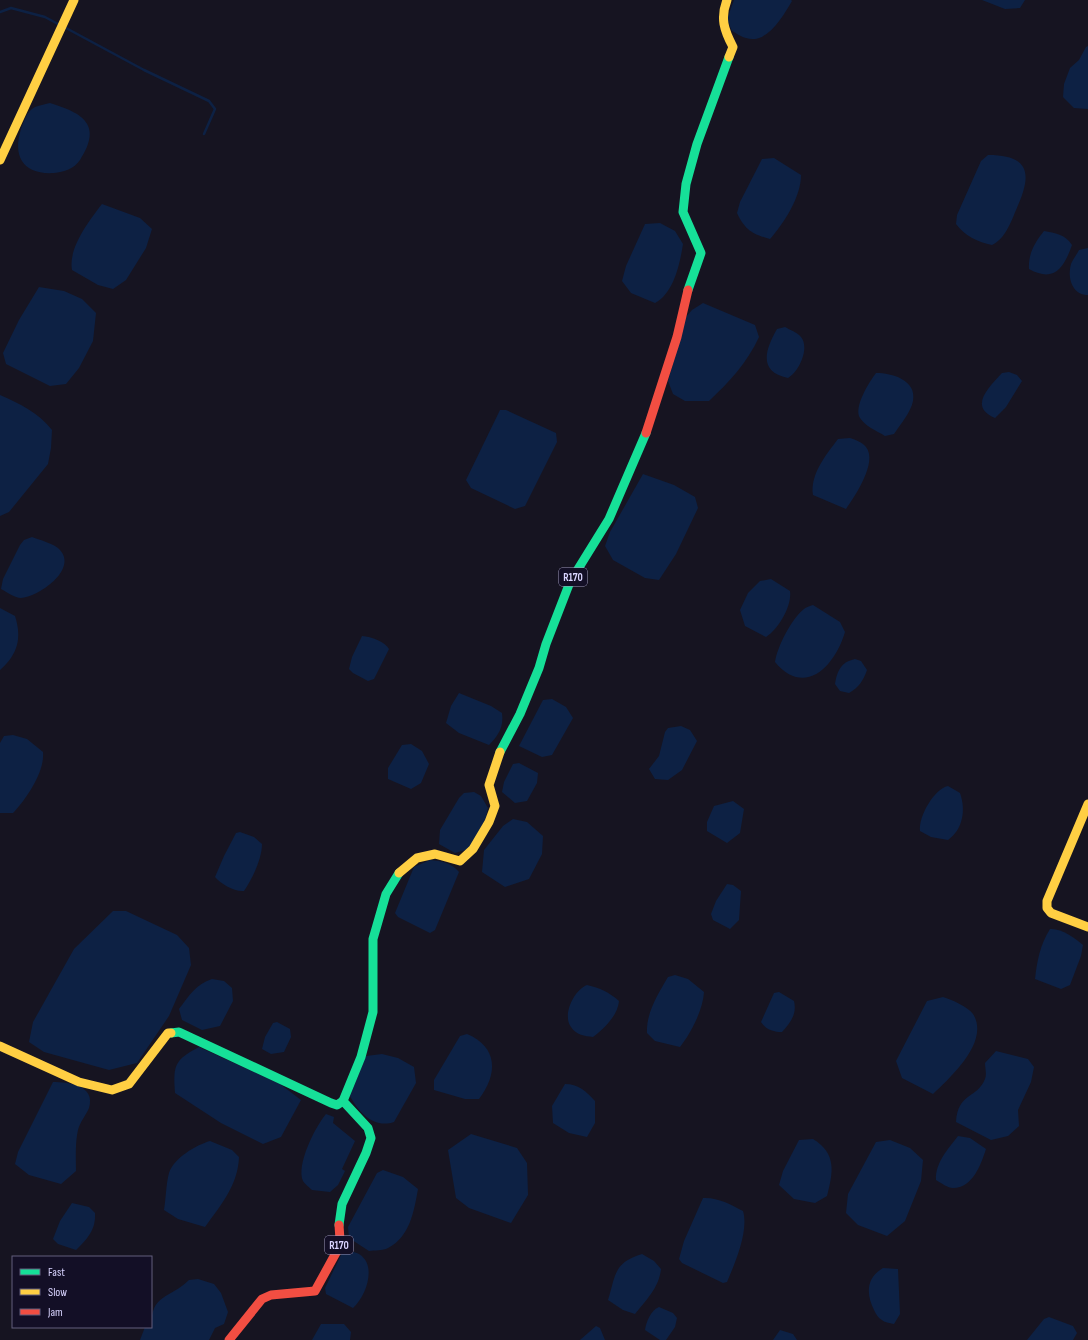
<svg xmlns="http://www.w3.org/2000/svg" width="1088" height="1340" font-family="'Sofia Sans Condensed',sans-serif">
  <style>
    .water { fill: #0d2144 }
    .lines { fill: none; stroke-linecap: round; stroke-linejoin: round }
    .stream { stroke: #0d2144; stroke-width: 2.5 }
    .fast { stroke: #16e098; stroke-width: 9 }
    .slow { stroke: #ffcf43; stroke-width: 9 }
    .jam { stroke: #f24e42; stroke-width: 9 }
    .labels { text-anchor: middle; stroke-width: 3; stroke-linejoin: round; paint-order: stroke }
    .shield { fill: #130f26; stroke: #9e99be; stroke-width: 1 }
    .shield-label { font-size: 11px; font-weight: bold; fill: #d9d4ff }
  </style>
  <rect width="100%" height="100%" fill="#161421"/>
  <!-- water -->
  <g class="water">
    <path d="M 734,0 L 791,0 L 792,1 C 783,16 767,45 746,38 C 741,37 736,33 732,31 L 727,19 Z"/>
    <path d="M 982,0 L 1025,0 L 1020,8 L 1005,9 Z"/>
    <path d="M 1088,46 L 1088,109 L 1074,108 L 1063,97 L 1064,84 L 1070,68 L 1079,60 L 1086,47 Z"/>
    <path d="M 50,103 C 83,113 103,125 80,160 C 74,169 64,172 54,173 C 24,175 12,157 21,129 C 24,121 27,111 35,107 C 40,105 46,104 50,103 Z"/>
    <path d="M 988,155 C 1033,155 1031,177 1016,210 C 1011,222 1005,239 992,245 C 978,242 965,236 956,224 L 957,215 L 981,161 Z"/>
    <path d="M 774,158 L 801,175 C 801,197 784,223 770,239 C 752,234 745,230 737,213 L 740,202 L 762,159 Z"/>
    <path d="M 102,204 L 140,218 L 152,229 L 146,248 L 126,280 L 113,289 L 98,285 L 72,270 C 68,248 89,221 102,204 Z"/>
    <path d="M 660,223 L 675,231 L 683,244 C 680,263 674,293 655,303 L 631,293 L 622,281 L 626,266 L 645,224 Z"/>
    <path d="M 1044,231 C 1055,233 1065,234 1072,245 C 1064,268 1054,283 1029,269 C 1028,254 1035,242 1044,231 Z"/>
    <path d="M 1088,248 L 1088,295 C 1072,295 1067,277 1071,264 C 1073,259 1077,254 1079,250 Z"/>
    <path d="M 39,287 L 64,291 L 82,299 L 96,313 L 93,341 L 79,368 L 66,384 L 50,386 L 6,364 L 3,353 L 19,320 Z"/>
    <path d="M 703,303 L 755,325 L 759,337 C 747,363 729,382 709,401 L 685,401 L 673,394 L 668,381 L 686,317 L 692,310 Z"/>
    <path d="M 785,327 C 790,330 797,332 801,337 C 810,348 799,372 788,378 C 758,372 765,350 777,329 Z"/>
    <path d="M 1009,372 L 1017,375 L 1022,381 L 1006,407 L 995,418 C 968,407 989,387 1002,373 Z"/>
    <path d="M 876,373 C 892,373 917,380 913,401 C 911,412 900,425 894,434 L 885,436 C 877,431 865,426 860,418 C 853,407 870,381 876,373 Z"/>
    <path d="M 0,395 C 20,404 38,412 52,430 L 51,448 L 48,464 L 9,512 L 0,516 Z"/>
    <path d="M 500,410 L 506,410 L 556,433 L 557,442 L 525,506 L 515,509 L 471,488 L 466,480 Z"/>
    <path d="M 850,438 C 856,440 862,442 866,447 C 878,462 855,496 846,509 L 813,495 C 810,474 826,455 838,439 Z"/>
    <path d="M 643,474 L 674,485 L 695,497 L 698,508 L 676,554 L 659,580 L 645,578 L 613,560 L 605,546 L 610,532 Z"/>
    <path d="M 32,537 C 40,540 55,544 60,550 C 78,570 38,597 21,598 C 15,598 7,592 1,589 L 3,579 L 20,545 L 24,540 Z"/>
    <path d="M 771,579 L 790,591 C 792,606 779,628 766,637 L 745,626 L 740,610 L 748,593 L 760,581 Z"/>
    <path d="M 813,605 L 840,622 L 845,632 C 835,666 805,698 775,662 C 777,647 792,618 804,609 C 806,607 810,606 813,605 Z"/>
    <path d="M 0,608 L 15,616 C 22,638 18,654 0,670 Z"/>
    <path d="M 362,636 C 372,637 384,641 389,649 L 374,679 L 368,681 L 353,673 L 349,669 L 352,657 Z"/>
    <path d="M 855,659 L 861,661 L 867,670 C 863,681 859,687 849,693 L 840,691 L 835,684 C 837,671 841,662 855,659 Z"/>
    <path d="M 459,693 L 491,706 L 502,713 C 504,727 498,736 489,745 L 459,733 L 446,723 L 451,706 Z"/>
    <path d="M 552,699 L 566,707 L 573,718 L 552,755 L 542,757 L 519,746 L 543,700 Z"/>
    <path d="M 681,726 L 690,730 L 697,741 L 682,770 L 668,780 L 655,779 L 649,769 L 659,756 L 665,732 L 668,728 Z"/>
    <path d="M 13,735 L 27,739 L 43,752 C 45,772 26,799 13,813 L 0,813 L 0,743 L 4,736 Z"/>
    <path d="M 411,744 L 422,751 L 429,764 L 421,783 L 411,789 L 388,779 L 388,768 L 402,745 Z"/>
    <path d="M 519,763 L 538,773 L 537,783 L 527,801 L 515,803 L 502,792 L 504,782 L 513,764 Z"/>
    <path d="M 948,786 L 960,793 C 966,810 963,829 948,840 L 931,837 L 920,831 C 918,817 934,789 948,786 Z"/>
    <path d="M 474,792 L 481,796 L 488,808 L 484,825 L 469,849 L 455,853 L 439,844 L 440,830 L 459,798 L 464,793 Z"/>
    <path d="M 733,801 L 744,809 L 740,833 L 727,843 L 707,831 L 707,822 L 714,806 Z"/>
    <path d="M 513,819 L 527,822 L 543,836 L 542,854 L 529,879 L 505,887 L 482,872 L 484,850 L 503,826 Z"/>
    <path d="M 240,832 L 254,837 L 262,844 C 262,859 252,879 244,891 C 234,892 221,884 215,877 L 224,856 L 236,833 Z"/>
    <path d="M 430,860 C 441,861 452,863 459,872 L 435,930 L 430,933 L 398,917 L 395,913 L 414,867 Z"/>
    <path d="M 727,884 L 733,885 L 741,891 L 739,920 L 730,929 L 713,920 L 711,914 L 716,901 Z"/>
    <path d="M 113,911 L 126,911 L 177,935 L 189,948 L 191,965 L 169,1016 L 137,1063 L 109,1070 L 44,1052 L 29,1042 L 33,1022 L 74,949 Z"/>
    <path d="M 1050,929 C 1061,928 1075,938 1083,945 L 1081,956 L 1070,985 L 1061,989 L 1035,979 C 1037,961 1040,945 1050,929 Z"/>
    <path d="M 675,975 L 688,979 L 704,992 C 703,1010 691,1033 680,1047 L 655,1041 L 647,1033 C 646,1013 658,994 668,977 Z"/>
    <path d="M 212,979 L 224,981 L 232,988 L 233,1001 L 220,1026 L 202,1030 L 182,1020 L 179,1009 C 189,996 196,984 212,979 Z"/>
    <path d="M 587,985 C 600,988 609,992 619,1001 C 618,1015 604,1029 593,1037 C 585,1036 576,1035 571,1027 C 562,1015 574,990 587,985 Z"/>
    <path d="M 779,992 L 794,1001 C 797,1014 791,1022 782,1032 C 774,1032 766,1030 761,1022 L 774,993 Z"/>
    <path d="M 943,997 C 952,1000 967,1006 973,1014 C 990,1041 952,1076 933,1094 L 902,1078 L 896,1061 L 927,1001 Z"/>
    <path d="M 277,1022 L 290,1029 L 291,1037 L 284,1052 L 271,1054 L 262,1049 L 265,1037 L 273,1023 Z"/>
    <path d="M 467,1034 C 498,1047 498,1074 479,1099 L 465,1099 L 434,1090 L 434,1080 L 460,1036 Z"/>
    <path d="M 199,1047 L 280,1084 L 301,1100 L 281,1137 L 263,1144 L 221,1123 L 175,1093 C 173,1066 174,1060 199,1047 Z"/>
    <path d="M 996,1051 L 1028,1059 L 1034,1067 L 1031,1082 L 1018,1110 L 1019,1126 L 1008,1136 L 991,1140 L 956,1122 C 958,1092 977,1099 985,1079 C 987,1074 985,1068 985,1063 Z"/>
    <path d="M 382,1054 L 398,1058 L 414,1067 L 416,1083 L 394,1122 C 374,1129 358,1112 350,1096 L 366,1056 Z"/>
    <path d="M 53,1082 C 68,1082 96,1085 89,1108 C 86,1115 80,1122 78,1130 C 75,1143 76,1158 76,1171 L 61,1184 L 29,1175 L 15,1164 L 18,1152 Z"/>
    <path d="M 565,1084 C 578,1084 586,1091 595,1101 L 595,1123 L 587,1137 L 569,1133 L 553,1123 L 552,1106 Z"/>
    <path d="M 326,1114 L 334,1117 L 333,1123 L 355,1141 L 342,1169 L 345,1171 L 338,1185 L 330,1192 L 312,1190 C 310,1188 305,1184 303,1181 C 296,1165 315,1127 326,1114 Z"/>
    <path d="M 471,1134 L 517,1148 L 527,1163 L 528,1195 L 511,1223 L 469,1208 L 456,1198 L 448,1150 Z"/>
    <path d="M 958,1136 L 970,1138 L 986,1149 C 981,1164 973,1188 953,1188 C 948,1188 941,1183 936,1180 C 935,1163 948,1149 958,1136 Z"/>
    <path d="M 813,1139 C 837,1154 833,1172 827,1196 L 815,1203 L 794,1199 L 779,1185 L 783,1171 L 799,1140 Z"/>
    <path d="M 890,1140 L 910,1148 L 923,1160 L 921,1181 L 905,1221 L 887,1236 L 858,1225 L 846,1213 L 848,1194 L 876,1142 Z"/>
    <path d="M 210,1141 L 232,1150 L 239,1157 C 238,1185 221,1205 205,1227 L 178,1219 L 164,1210 C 166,1198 166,1184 169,1173 C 174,1158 196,1145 210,1141 Z"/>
    <path d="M 383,1170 L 403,1177 L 418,1189 C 414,1211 410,1237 388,1248 C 383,1251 374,1250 369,1251 L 349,1238 L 348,1227 L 377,1173 Z"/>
    <path d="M 703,1198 C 717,1197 730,1204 743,1211 C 749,1231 735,1263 727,1282 L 723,1283 L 682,1263 L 679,1259 L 684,1241 Z"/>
    <path d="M 72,1203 L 89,1207 L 95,1213 C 96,1230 87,1239 76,1250 L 58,1244 L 53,1239 L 60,1221 Z"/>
    <path d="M 343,1251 C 379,1249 372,1290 353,1308 L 326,1294 L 325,1288 Z"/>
    <path d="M 642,1254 L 654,1261 L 661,1269 C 659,1288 646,1300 635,1314 L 623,1310 L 608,1300 C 616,1275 613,1263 642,1254 Z"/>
    <path d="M 883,1268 L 898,1269 L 900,1314 L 894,1324 C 891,1323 885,1323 882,1320 C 878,1318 876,1314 874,1310 C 866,1294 866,1278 883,1268 Z"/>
    <path d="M 198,1279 L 214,1284 L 221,1293 L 228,1312 L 224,1324 L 215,1328 L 209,1340 L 140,1340 L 145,1327 L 151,1327 C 151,1293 170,1299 189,1280 Z"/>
    <path d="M 659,1307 L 673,1313 L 677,1318 L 675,1327 L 666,1340 L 660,1340 L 645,1330 C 646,1322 651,1310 659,1307 Z"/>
    <path d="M 1049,1317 L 1073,1326 L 1077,1333 L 1073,1340 L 1027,1340 L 1044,1319 Z"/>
    <path d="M 321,1324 L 344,1324 L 351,1332 L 350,1340 L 312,1340 Z"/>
    <path d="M 596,1326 L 600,1328 L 605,1340 L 580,1340 Z"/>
    <path d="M 780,1330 L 793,1334 L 797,1340 L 773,1340 Z"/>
  </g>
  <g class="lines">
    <!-- stream -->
    <g class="stream">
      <path d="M 0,12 L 11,8 L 45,17 L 58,24"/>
      <path d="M 66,28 L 144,70 L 209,101 L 215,109 L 204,134"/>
    </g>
    <!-- fast -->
    <g class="fast">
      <path d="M 688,290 L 701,253 L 683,212 L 686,184 L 697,144 L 729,57"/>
      <path d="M 500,752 L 520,714 L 539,668 L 546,644 L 570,582 L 609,519 L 646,433"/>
      <path d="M 171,1033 L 179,1032 L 331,1103 L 337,1105 L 343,1101"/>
      <path d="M 339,1225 L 342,1204 L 366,1153 L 371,1138 L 368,1128 L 343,1101 L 361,1057 L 373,1012 L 373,939 L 386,894 L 399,873"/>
    </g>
    <!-- slow -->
    <g class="slow">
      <path d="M 727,0 C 720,18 724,30 733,47 L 729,57"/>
      <path d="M 0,160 L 74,0"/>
      <path d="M 1088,804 L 1047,901 L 1047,908 L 1051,913 L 1088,927"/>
      <path d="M 399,873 L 417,858 L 435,854 L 460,861 L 473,849 L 489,822 L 495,806 L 489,785 L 500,752"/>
      <path d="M 0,1046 L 79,1082 L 112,1090 L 129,1084 L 168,1033 L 171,1033"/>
    </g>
    <!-- jam -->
    <g class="jam">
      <path d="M 646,433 L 677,337 L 688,290"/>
      <path d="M 229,1340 L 262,1299 L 271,1295 L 315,1291 L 337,1251 L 340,1240 L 339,1225"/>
    </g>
  </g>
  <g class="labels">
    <!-- shield labels -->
    <g class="shield">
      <rect x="559" y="568" width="28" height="18" rx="3"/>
      <rect x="325" y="1236" width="28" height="18" rx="3"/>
    </g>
    <g class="shield-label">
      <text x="573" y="581">R170</text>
      <text x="339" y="1249">R170</text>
    </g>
  </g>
  <!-- legend -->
  <rect x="12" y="1256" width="140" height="72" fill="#130f26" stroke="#625e7d"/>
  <rect x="20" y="1269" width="20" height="6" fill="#16e098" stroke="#625e7d"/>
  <text x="48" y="1276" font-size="12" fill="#d9d4ff">Fast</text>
  <rect x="20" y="1289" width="20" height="6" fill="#ffcf43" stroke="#625e7d"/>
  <text x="48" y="1296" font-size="12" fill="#d9d4ff">Slow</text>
  <rect x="20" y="1309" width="20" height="6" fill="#f24e42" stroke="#625e7d"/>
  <text x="48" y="1316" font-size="12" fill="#d9d4ff">Jam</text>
</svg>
